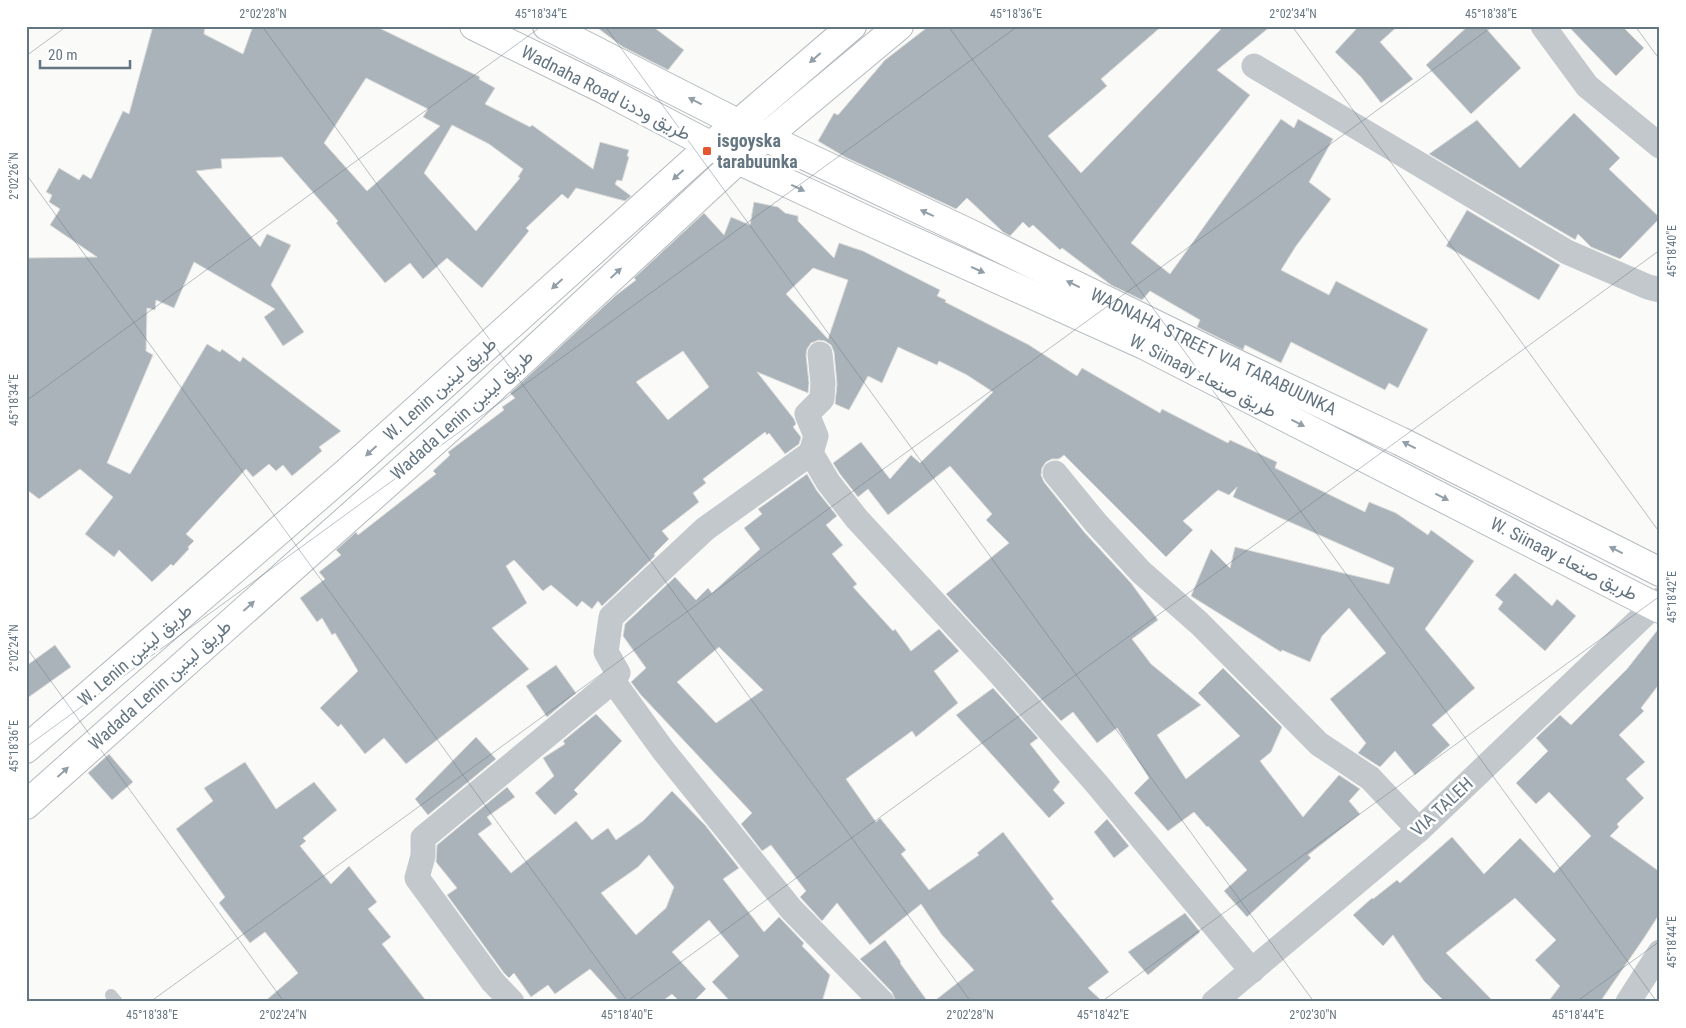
<svg xmlns="http://www.w3.org/2000/svg" width="1686" height="1028" font-family="'Roboto Condensed',Vazirmatn,sans-serif">
  <style>
    .building { fill: #aab3b9; stroke: #dcdcda; fill-rule: evenodd }
    .lines { fill: none; stroke-linecap: round; stroke-linejoin: round }
    .secondary-casing { stroke: #b3babf; stroke-width: 30 }
    .lane { stroke: #c3c8cc; stroke-width: 12 }
    .street { stroke: #c3c8cc; stroke-width: 25 }
    .secondary { stroke: #fff; stroke-width: 28 }
    .oneway { fill: #939fa8 }
    .ticks { fill: none; stroke: #657683; stroke-width: 1; stroke-opacity: 0.45 }
    .poi-dot { fill: #e4572e; stroke: #fff; stroke-width: 2 }
    .labels { text-anchor: middle; stroke-width: 5; stroke-linejoin: round; paint-order: stroke }
    .street-label { font-size: 18px; fill: #657683; stroke: #fff }
    .poi-label { font-size: 18px; font-weight: bold; fill: #657683; stroke: #fff; text-anchor: start }
    .neatline { fill: none; stroke: #657683; stroke-width: 2 }
    .ticks-label { font-size: 12px; text-anchor: middle; fill: #657683 }
  </style>
  <rect width="100%" height="100%" fill="#fafaf8"/>
  <!-- building -->
  <g class="building">
    <path d="M 153,26 L 205,26 L 204,34 L 243,54 L 253,26 L 375,26 L 480,77 L 479,79 L 495,88 L 485,104 L 530,127 L 532,125 L 593,169 L 600,142 L 629,150 L 627,156 L 629,157 L 622,181 L 617,180 L 615,184 L 631,196 L 625,201 L 576,188 L 568,199 L 562,194 L 526,228 L 529,231 L 482,288 L 447,258 L 423,279 L 410,263 L 385,283 L 336,223 L 338,221 L 282,157 L 221,159 L 222,168 L 196,171 L 260,247 L 267,234 L 291,245 L 271,285 L 304,332 L 283,346 L 264,317 L 275,309 L 194,262 L 174,308 L 156,300 L 155,310 L 147,308 L 146,351 L 153,355 L 107,463 L 130,474 L 207,344 L 220,352 L 222,349 L 240,362 L 243,357 L 341,431 L 319,447 L 322,451 L 292,476 L 283,465 L 276,471 L 269,464 L 253,477 L 246,469 L 186,534 L 194,541 L 188,547 L 189,549 L 173,566 L 171,564 L 152,582 L 119,550 L 114,557 L 85,534 L 113,497 L 80,469 L 39,499 L 26,489 L 26,258 L 97,257 L 50,225 L 60,209 L 49,202 L 52,195 L 46,192 L 59,168 L 79,180 L 83,174 L 91,179 L 123,111 L 129,114 ZM 366,78 L 428,109 L 423,117 L 440,126 L 367,191 L 324,143 ZM 452,125 L 489,144 L 523,169 L 518,177 L 520,178 L 476,231 L 424,173 Z"/>
    <path d="M 595,26 L 652,26 L 684,50 L 668,70 L 623,47 Z"/>
    <path d="M 929,26 L 1162,26 L 1101,79 L 1107,86 L 1048,136 L 1081,173 L 1224,26 L 1271,26 L 1217,70 L 1250,95 L 1131,243 L 1170,274 L 1281,119 L 1294,128 L 1298,119 L 1333,139 L 1309,182 L 1331,199 L 1296,246 L 1281,270 L 1329,295 L 1336,281 L 1428,329 L 1398,388 L 1389,383 L 1385,390 L 1291,342 L 1281,363 L 1245,345 L 1243,350 L 1197,327 L 1200,320 L 1150,291 L 1142,300 L 1111,285 L 1062,248 L 1060,250 L 1033,225 L 1029,228 L 1023,222 L 1010,236 L 1003,232 L 967,198 L 956,209 L 845,157 L 818,141 L 834,113 L 838,115 L 885,60 Z"/>
    <path d="M 1359,26 L 1398,26 L 1380,42 L 1413,79 L 1381,103 L 1361,77 L 1335,52 Z"/>
    <path d="M 1468,26 L 1484,26 L 1521,68 L 1471,114 L 1426,65 Z"/>
    <path d="M 1568,26 L 1622,26 L 1644,48 L 1616,76 Z"/>
    <path d="M 1574,113 L 1620,158 L 1609,169 L 1660,218 L 1620,259 L 1591,247 L 1578,234 L 1575,240 L 1574,239 L 1429,154 L 1477,120 L 1520,168 Z"/>
    <path d="M 754,202 L 778,207 L 785,213 L 798,216 L 798,221 L 834,258 L 839,243 L 863,251 L 940,290 L 937,296 L 946,300 L 945,302 L 1029,345 L 1077,376 L 1082,368 L 1160,413 L 1162,409 L 1228,443 L 1230,440 L 1277,462 L 1275,468 L 1365,512 L 1369,502 L 1396,513 L 1428,535 L 1431,530 L 1474,561 L 1425,629 L 1475,688 L 1432,725 L 1450,745 L 1415,775 L 1395,751 L 1380,767 L 1358,753 L 1366,743 L 1330,699 L 1386,653 L 1349,608 L 1322,636 L 1310,662 L 1282,650 L 1281,652 L 1191,596 L 1211,549 L 1230,568 L 1235,547 L 1389,584 L 1394,568 L 1233,497 L 1237,487 L 1229,495 L 1218,490 L 1183,521 L 1193,530 L 1166,557 L 1064,455 L 1059,459 L 1052,459 L 1046,462 L 1042,468 L 1041,475 L 1044,482 L 1085,533 L 1131,583 L 1158,620 L 1132,639 L 1151,664 L 1201,705 L 1157,735 L 1186,779 L 1240,736 L 1198,693 L 1223,668 L 1282,727 L 1271,752 L 1260,761 L 1303,817 L 1339,775 L 1360,789 L 1349,801 L 1360,814 L 1308,855 L 1311,858 L 1247,917 L 1224,891 L 1247,870 L 1208,826 L 1207,827 L 1194,812 L 1168,831 L 1134,793 L 1149,778 L 1117,728 L 1097,743 L 1073,712 L 1061,721 L 946,594 L 1009,543 L 986,520 L 992,514 L 950,466 L 888,515 L 868,489 L 858,497 L 840,474 L 833,463 L 861,442 L 890,479 L 911,455 L 920,463 L 993,392 L 967,375 L 939,361 L 937,365 L 898,347 L 882,383 L 868,376 L 849,410 L 835,404 L 837,384 L 834,352 L 831,345 L 825,341 L 819,340 L 811,343 L 807,349 L 806,355 L 809,383 L 808,393 L 757,372 L 794,419 L 796,424 L 793,427 L 801,437 L 799,444 L 785,454 L 769,433 L 767,435 L 765,432 L 703,479 L 706,483 L 693,493 L 699,502 L 662,531 L 669,539 L 654,554 L 655,556 L 602,606 L 598,601 L 592,609 L 582,601 L 577,607 L 551,585 L 543,591 L 514,560 L 506,566 L 527,603 L 492,628 L 529,669 L 406,764 L 384,738 L 365,754 L 341,724 L 338,727 L 320,708 L 358,671 L 335,633 L 332,635 L 322,618 L 317,622 L 300,598 L 325,579 L 319,572 L 341,555 L 336,550 L 356,532 L 358,535 L 436,474 L 433,471 L 450,455 L 448,452 L 504,410 L 502,407 L 515,398 L 510,393 L 615,296 L 636,280 L 634,278 L 704,213 L 724,235 L 731,217 L 750,225 ZM 813,268 L 848,280 L 828,339 L 786,294 ZM 683,351 L 709,387 L 668,420 L 636,382 Z"/>
    <path d="M 1467,210 L 1560,265 L 1539,300 L 1446,246 Z"/>
    <path d="M 807,474 L 817,491 L 837,516 L 826,525 L 843,545 L 832,554 L 857,584 L 853,587 L 893,631 L 895,629 L 911,651 L 939,629 L 959,651 L 934,671 L 958,703 L 916,737 L 912,731 L 846,779 L 876,822 L 880,818 L 906,850 L 901,854 L 929,890 L 979,855 L 977,853 L 1003,832 L 1054,899 L 1051,901 L 1109,972 L 1088,988 L 1103,1002 L 933,1002 L 974,970 L 942,935 L 921,904 L 870,945 L 837,903 L 822,921 L 800,897 L 806,891 L 771,845 L 762,851 L 741,824 L 752,813 L 641,695 L 631,682 L 646,668 L 623,636 L 625,624 L 675,577 L 696,600 L 708,588 L 712,593 L 760,549 L 744,528 L 762,514 L 758,509 ZM 719,647 L 763,690 L 716,723 L 677,682 Z"/>
    <path d="M 1515,573 L 1552,606 L 1557,599 L 1576,616 L 1545,651 L 1498,609 L 1503,602 L 1495,595 Z"/>
    <path d="M 1660,627 L 1660,683 L 1641,708 L 1644,711 L 1619,735 L 1645,762 L 1626,779 L 1644,798 L 1617,824 L 1619,827 L 1610,836 L 1660,872 L 1660,913 L 1644,938 L 1600,1002 L 1548,1002 L 1560,986 L 1535,960 L 1556,940 L 1515,898 L 1446,953 L 1494,1002 L 1445,1002 L 1424,981 L 1393,935 L 1383,946 L 1353,915 L 1372,898 L 1373,899 L 1397,880 L 1400,883 L 1452,837 L 1484,874 L 1520,838 L 1554,873 L 1591,836 L 1549,792 L 1536,804 L 1516,783 L 1548,751 L 1536,738 L 1560,715 L 1571,725 L 1627,669 Z"/>
    <path d="M 55,645 L 71,667 L 26,699 L 26,666 Z"/>
    <path d="M 556,665 L 576,693 L 547,717 L 526,686 Z"/>
    <path d="M 993,688 L 1038,738 L 1030,744 L 1060,782 L 1053,790 L 1065,803 L 1049,818 L 956,715 Z"/>
    <path d="M 596,714 L 622,741 L 574,790 L 578,794 L 555,815 L 535,793 L 554,776 L 543,758 L 565,744 L 563,741 Z"/>
    <path d="M 476,737 L 496,759 L 428,815 L 415,799 Z"/>
    <path d="M 109,754 L 133,782 L 112,800 L 88,773 Z"/>
    <path d="M 245,762 L 276,809 L 314,782 L 337,810 L 303,838 L 306,841 L 300,846 L 331,884 L 349,866 L 377,902 L 368,909 L 391,937 L 382,944 L 427,1002 L 264,1002 L 298,973 L 265,932 L 250,943 L 219,903 L 225,897 L 176,829 L 213,801 L 204,788 Z"/>
    <path d="M 507,787 L 515,797 L 487,817 L 492,824 L 478,834 L 511,873 L 576,821 L 592,840 L 608,828 L 616,840 L 643,821 L 672,791 L 705,825 L 739,868 L 723,879 L 764,932 L 779,917 L 804,943 L 802,946 L 830,975 L 822,1002 L 731,1002 L 712,982 L 739,956 L 709,920 L 672,952 L 706,989 L 693,1002 L 680,1002 L 672,994 L 661,1002 L 620,1002 L 590,969 L 555,994 L 548,985 L 531,997 L 514,973 L 509,978 L 504,973 L 447,895 L 457,888 L 436,862 L 437,845 ZM 649,855 L 674,887 L 666,908 L 636,935 L 601,893 L 638,867 Z"/>
    <path d="M 1107,819 L 1129,846 L 1114,858 L 1094,832 Z"/>
    <path d="M 1185,913 L 1200,932 L 1148,975 L 1128,952 Z"/>
    <path d="M 885,940 L 901,962 L 900,963 L 928,1002 L 896,1002 L 892,992 L 860,959 Z"/>
  </g>
  <g class="lines">
    <defs>
      <g id="secondary">
        <path d="M 474,26 L 605,90 L 738,160 L 873,223 L 1144,345 L 1660,609"/>
        <path id="s1" d="M 547,26 L 765,137 L 969,233 L 1214,353 L 1400,441 L 1660,572"/>
        <path d="M 26,749 L 348,471 L 710,146 L 739,123 L 852,26"/>
        <path d="M 26,805 L 463,416 L 738,160 L 899,26"/>
      </g>
    </defs>
    <!-- secondary casing -->
    <use href="#secondary" class="secondary-casing"/>
    <!-- lane -->
    <path class="lane" d="M 111,995 L 117,1002"/>
    <!-- street -->
    <g class="street">
      <path d="M 1543,26 L 1587,86 L 1660,146"/>
      <path d="M 1254,66 L 1567,252 L 1648,287 L 1660,290"/>
      <path d="M 820,354 L 823,383 L 822,399 L 807,414 L 816,436 L 811,453 L 828,482 L 857,519 L 993,666 L 1096,783 L 1252,971"/>
      <path d="M 811,453 L 705,529 L 611,617 L 606,652 L 618,673 L 613,681 L 663,750 L 791,909 L 882,1002"/>
      <path d="M 1055,473 L 1096,523 L 1141,572 L 1199,623 L 1319,744 L 1370,778 L 1419,830"/>
      <path d="M 512,1002 L 493,982 L 417,878 L 423,856 L 423,838 L 613,681"/>
      <path d="M 1214,1002 L 1419,830 L 1660,600"/>
      <path d="M 1628,1002 L 1660,952"/>
    </g>
    <!-- secondary -->
    <use href="#secondary" class="secondary"/>
  </g>
  <!-- one-way arrows -->
  <defs><path id="oneway-solid" d="M-6-.8H1V-3.2L6.5 0L1 3.2V.8H-6Z" transform="scale(1.25)"/></defs>
  <g class="oneway">
    <use href="#oneway-solid" transform="translate(815 58) rotate(139)"/>
    <use href="#oneway-solid" transform="translate(695 101) rotate(-153)"/>
    <use href="#oneway-solid" transform="translate(678 175) rotate(138)"/>
    <use href="#oneway-solid" transform="translate(798 188) rotate(25)"/>
    <use href="#oneway-solid" transform="translate(927 213) rotate(-155)"/>
    <use href="#oneway-solid" transform="translate(978 270) rotate(24)"/>
    <use href="#oneway-solid" transform="translate(616 273) rotate(-43)"/>
    <use href="#oneway-solid" transform="translate(557 284) rotate(138)"/>
    <use href="#oneway-solid" transform="translate(1073 284) rotate(-154)"/>
    <use href="#oneway-solid" transform="translate(1298 423) rotate(27)"/>
    <use href="#oneway-solid" transform="translate(1409 445) rotate(-153)"/>
    <use href="#oneway-solid" transform="translate(371 451) rotate(138)"/>
    <use href="#oneway-solid" transform="translate(1442 497) rotate(27)"/>
    <use href="#oneway-solid" transform="translate(1616 550) rotate(-153)"/>
    <use href="#oneway-solid" transform="translate(249 606) rotate(-42)"/>
    <use href="#oneway-solid" transform="translate(63 772) rotate(-42)"/>
  </g>
  <!-- ticks -->
  <path class="ticks" d="M 262,26 L 971,1002M 605,26 L 1314,1002M 948,26 L 1657,1002M 1292,26 L 1660,533M 1635,26 L 1660,60M 26,56 L 67,26M 26,174 L 628,1002M 26,401 L 542,26M 26,647 L 284,1002M 26,747 L 1018,26M 150,1002 L 1493,26M 626,1002 L 1660,250M 1101,1002 L 1660,596M 1576,1002 L 1660,941"/>
  <!-- markers -->
  <rect class="poi-dot" x="702" y="146" width="10" height="10" rx="2.5"/>
  <g class="labels">
    <!-- street labels -->
    <g class="street-label">
      <text transform="translate(606 93) rotate(27)" y="6">Wadnaha Road طريق وددنا</text>
      <text dy="6" stroke="none"><textPath href="#s1" startOffset="742">WADNAHA STREET VIA TARABUUNKA</textPath></text>
      <text transform="translate(1203 376) rotate(27)" y="6">W. Siinaay طريق صنعاء</text>
      <text transform="translate(440 389) rotate(-42)" y="6">W. Lenin طريق لينين</text>
      <text transform="translate(462 415) rotate(-42)" y="6">Wadada Lenin طريق لينين</text>
      <text transform="translate(1564 559) rotate(27)" y="6">W. Siinaay طريق صنعاء</text>
      <text transform="translate(135 655) rotate(-41)" y="6">W. Lenin طريق لينين</text>
      <text transform="translate(160 685) rotate(-42)" y="6">Wadada Lenin طريق لينين</text>
      <text transform="translate(1442 807) rotate(-43)" y="6">VIA TALEH</text>
    </g>
    <!-- poi labels -->
    <g class="poi-label">
      <text x="717" y="147">isgoyska<tspan x="717" dy="21">tarabuunka</tspan></text>
    </g>
  </g>
  <!-- border -->
  <rect width="1686" height="1028" fill="none" stroke="#ffffff" stroke-width="55"/>
  <!-- scale -->
  <path d="M40 60v8h90v-8" fill="none" stroke="#657683" stroke-width="2.5"/>
  <text x="48" y="60" font-size="15" fill="#657683" stroke="#ffffff" stroke-width="4" paint-order="stroke">20 m</text>
  <rect x="28" y="28" width="1630" height="972" class="neatline"/>
  <g class="ticks-label">
    <text x="263" y="18">2°02'28"N</text>
    <text x="541" y="18">45°18'34"E</text>
    <text x="1016" y="18">45°18'36"E</text>
    <text x="1293" y="18">2°02'34"N</text>
    <text x="1491" y="18">45°18'38"E</text>
    <text transform="translate(14 176) rotate(-90)" y="4">2°02'26"N</text>
    <text transform="translate(1672 251) rotate(-90)" y="4">45°18'40"E</text>
    <text transform="translate(14 400) rotate(-90)" y="4">45°18'34"E</text>
    <text transform="translate(1672 597) rotate(-90)" y="4">45°18'42"E</text>
    <text transform="translate(14 648) rotate(-90)" y="4">2°02'24"N</text>
    <text transform="translate(14 746) rotate(-90)" y="4">45°18'36"E</text>
    <text transform="translate(1672 942) rotate(-90)" y="4">45°18'44"E</text>
    <text x="152" y="1019">45°18'38"E</text>
    <text x="283" y="1019">2°02'24"N</text>
    <text x="627" y="1019">45°18'40"E</text>
    <text x="970" y="1019">2°02'28"N</text>
    <text x="1103" y="1019">45°18'42"E</text>
    <text x="1313" y="1019">2°02'30"N</text>
    <text x="1578" y="1019">45°18'44"E</text>
  </g>
</svg>
